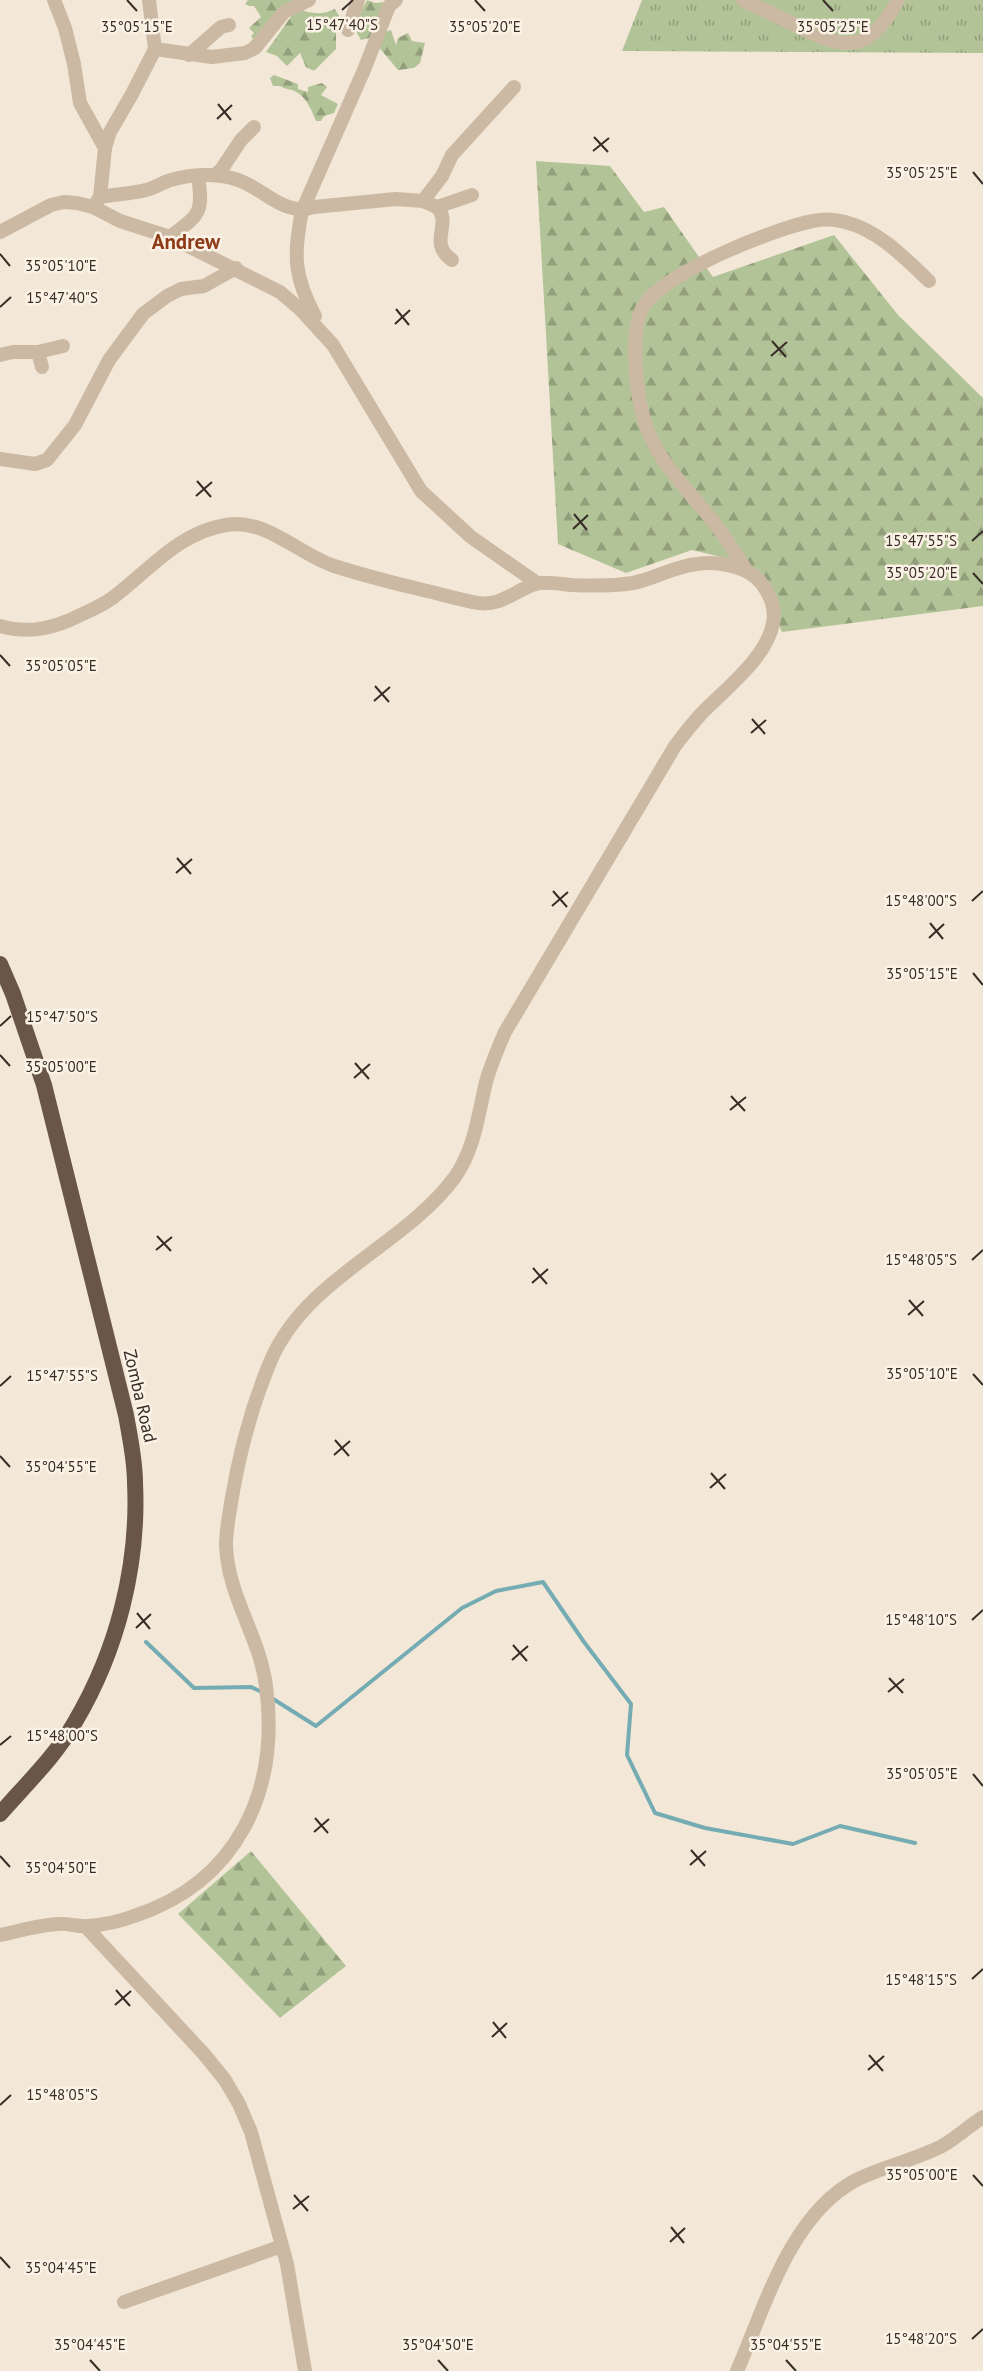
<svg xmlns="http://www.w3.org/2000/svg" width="983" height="2371" font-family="'PT Sans',sans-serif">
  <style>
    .grass { fill: url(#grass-tufts) }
    .forest { fill: url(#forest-firs) }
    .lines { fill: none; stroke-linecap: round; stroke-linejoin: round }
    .stream { stroke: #75acb3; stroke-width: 4 }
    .minor { stroke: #ccb9a3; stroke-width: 14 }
    .trunk { stroke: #6a5648; stroke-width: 16 }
    .ticks { fill: none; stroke: #372c26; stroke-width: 2 }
    .labels { text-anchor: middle; stroke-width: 5; stroke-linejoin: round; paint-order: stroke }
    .street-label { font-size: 18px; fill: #372c26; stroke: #fbf2e5 }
    .quarter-label { font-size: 21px; font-weight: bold; fill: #8d3b18; stroke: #fbf2e5 }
    .ticks-label { font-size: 15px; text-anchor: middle; fill: #372c26; stroke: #fbf2e5; stroke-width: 5; stroke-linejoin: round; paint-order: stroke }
  </style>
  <defs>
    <pattern id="grass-tufts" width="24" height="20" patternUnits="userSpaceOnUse" patternTransform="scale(1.5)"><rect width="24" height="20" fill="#b2c497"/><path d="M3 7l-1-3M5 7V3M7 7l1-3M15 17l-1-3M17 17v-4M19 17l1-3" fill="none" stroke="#929f7b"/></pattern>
    <pattern id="forest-firs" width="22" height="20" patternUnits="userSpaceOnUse" patternTransform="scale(1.5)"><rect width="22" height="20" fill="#b2c497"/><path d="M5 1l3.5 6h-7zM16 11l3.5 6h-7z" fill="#929f7b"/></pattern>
  </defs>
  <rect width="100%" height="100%" fill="#f3e8d8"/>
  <!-- grass -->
  <path class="grass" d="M 642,0 L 983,0 L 983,53 L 622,51 Z"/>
  <!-- forest -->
  <g class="forest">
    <path d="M 248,0 L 306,0 L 251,46 L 249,43 L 253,39 L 251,36 L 254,33 L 249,28 L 261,17 L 254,6 L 249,6 L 245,4 Z"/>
    <path d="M 367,0 L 375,3 L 386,2 L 374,37 L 361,40 L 353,26 Z"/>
    <path d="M 299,9 C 311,14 322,15 335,9 L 341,19 L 336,26 L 336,49 L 314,71 L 306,67 L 300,53 L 287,66 L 277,56 L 266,52 L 295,11 Z"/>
    <path d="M 391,30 L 396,45 L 398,38 L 408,33 L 412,41 L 425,43 L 420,63 L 414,68 L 398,70 L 377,45 L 381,33 Z"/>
    <path d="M 274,75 L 298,84 L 298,89 L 308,92 L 308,87 L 322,83 L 327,87 L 321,95 L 338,104 L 334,113 L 324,116 L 321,121 L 316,121 C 312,111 307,99 298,93 C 293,89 286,90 280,86 L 273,86 L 270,78 Z"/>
    <path d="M 536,161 L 610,166 L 644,212 L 664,207 L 713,277 L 834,235 L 898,315 L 983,398 L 983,606 L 782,632 L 750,564 L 692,550 L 626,573 L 558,544 Z"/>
    <path d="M 251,1851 L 346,1966 L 280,2018 L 178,1914 Z"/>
  </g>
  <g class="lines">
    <!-- stream -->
    <g class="stream">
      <path d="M 146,1642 L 194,1688 L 251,1687 L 264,1693"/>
      <path d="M 270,1697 L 316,1726 L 462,1608 L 496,1591 L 543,1582 L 584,1642 L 631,1704 L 627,1755 L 655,1813 L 705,1828 L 793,1844 L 840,1826 L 915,1843"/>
    </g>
    <!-- minor -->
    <g class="minor">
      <path d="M 54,0 L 65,28 L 74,64 L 80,103 L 105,148"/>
      <path d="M 743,0 C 758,8 774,14 789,22 C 840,48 866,59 898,0"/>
      <path d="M 348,30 L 358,0"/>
      <path d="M 155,49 L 212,57 L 245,53 L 255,48 L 284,12 L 309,0"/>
      <path d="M 189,55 L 221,27 L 229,25"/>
      <path d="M 215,175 L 221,170 L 241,140 L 254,127"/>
      <path d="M 100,197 C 115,194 131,194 146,190 C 155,188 163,182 171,180 C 191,174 216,173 235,179 C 262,186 284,218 314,207 L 396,199 L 423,201 L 437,207 L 472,195"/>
      <path d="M 423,201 L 442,176 L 452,155 L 514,87"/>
      <path d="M 96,203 L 100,197 L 105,148 L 110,132 L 132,94 L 155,49 L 149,0"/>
      <path d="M 437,207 C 453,224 427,242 452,260"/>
      <path d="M 0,232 L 51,205 L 64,202 L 77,203 L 93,207 L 120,221 L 170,237 L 280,292 L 301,310 L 333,345 L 421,491 L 471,537 L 537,583"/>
      <path d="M 170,237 C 198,215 204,215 198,177"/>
      <path d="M 315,316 C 294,277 293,255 302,211 L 364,70 L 389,6 L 396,0"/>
      <path d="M 38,352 L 63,346"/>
      <path d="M 0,355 L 13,352 L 38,352 L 42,367"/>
      <path d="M 0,459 L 35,464 L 47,460 L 75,425 L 109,360 L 143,314 L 167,296 L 181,289 L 204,286 L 236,268"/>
      <path d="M 746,570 C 738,558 730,544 721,532 C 694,494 655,463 643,416 C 636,390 630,333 642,309 C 659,274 775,228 813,221 C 823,219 834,219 845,222 C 878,230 905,258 929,281"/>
      <path d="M 0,626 C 25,633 46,630 70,620 C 84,613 98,608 111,599 C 148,572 177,533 226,525 C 266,518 298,554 334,566 C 363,575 393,583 423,590 C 441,594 460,600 478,603 C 502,606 514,591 535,584 C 545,581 561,584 571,585 C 591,586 613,586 633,583 C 654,579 675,566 697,564 C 718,561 749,566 762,584 C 770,595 776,609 773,623 C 767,658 724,690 701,714 C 692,724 683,735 675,746 L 505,1032 C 498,1048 491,1064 486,1082 C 478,1115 475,1148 455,1177 C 403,1247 307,1277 271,1360 C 252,1405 239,1454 231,1503 C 229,1516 226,1531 226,1544 C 227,1595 260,1637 266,1686 C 280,1790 238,1882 134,1916 C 121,1921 102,1925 88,1926 C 78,1927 68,1923 58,1924 C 39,1925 19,1931 0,1935"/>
      <path d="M 86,1927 L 204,2054 L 225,2080 L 239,2104 L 251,2132 L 287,2264 L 305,2371"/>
      <path d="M 124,2302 L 282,2246"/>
      <path d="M 737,2371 C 765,2307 790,2215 856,2180 C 884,2166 915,2160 942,2146 C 956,2138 969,2126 983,2117"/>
    </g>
    <!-- trunk -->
    <path class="trunk" d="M 0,964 L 13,994 L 44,1085 L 126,1415 C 130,1438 135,1460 135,1483 C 139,1566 117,1651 75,1722 C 55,1757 26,1784 0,1814"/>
  </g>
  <!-- ticks -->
  <path class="ticks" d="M 127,0 L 137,11M 475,0 L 485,11M 823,0 L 833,11M 342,10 L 353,0M 218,104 L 231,120M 217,119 L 232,105M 594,137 L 608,152M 593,151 L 609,138M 973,172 L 983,184M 0,254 L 10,266M 0,307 L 11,297M 396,309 L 409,325M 395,324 L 410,310M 772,341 L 786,357M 771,356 L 787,342M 197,481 L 211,497M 196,496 L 212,482M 574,514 L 587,530M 573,529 L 588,515M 972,541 L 983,531M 973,573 L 983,584M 0,655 L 10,666M 375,686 L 389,702M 374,701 L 390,687M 752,719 L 765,734M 751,733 L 766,720M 177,858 L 191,874M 176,873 L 192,859M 553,891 L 567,907M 972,901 L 983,891M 552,906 L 568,892M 930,923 L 943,939M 929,938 L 944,924M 973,973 L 983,985M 0,1026 L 11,1016M 0,1055 L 10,1066M 355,1063 L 369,1079M 354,1078 L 370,1064M 731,1096 L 745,1111M 730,1110 L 746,1097M 157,1236 L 171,1251M 156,1250 L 172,1237M 972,1260 L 983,1250M 533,1268 L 547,1284M 532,1283 L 548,1269M 909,1300 L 923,1316M 908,1315 L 924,1301M 973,1374 L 983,1385M 0,1386 L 11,1376M 335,1440 L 349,1456M 334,1455 L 350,1441M 0,1456 L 10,1467M 711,1473 L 725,1489M 710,1488 L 726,1474M 137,1613 L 150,1629M 972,1620 L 983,1610M 136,1628 L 151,1614M 513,1645 L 527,1661M 512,1660 L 528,1646M 889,1678 L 903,1693M 888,1692 L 904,1679M 0,1745 L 11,1736M 973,1774 L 983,1786M 315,1818 L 328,1833M 314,1832 L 329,1819M 691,1850 L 705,1866M 0,1856 L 10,1867M 690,1865 L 706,1851M 972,1979 L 983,1969M 116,1990 L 130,2006M 115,2005 L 131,1991M 493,2022 L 506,2038M 492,2037 L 507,2023M 869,2055 L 883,2071M 868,2070 L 884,2056M 0,2105 L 11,2095M 973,2175 L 983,2186M 294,2195 L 308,2211M 293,2209 L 309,2196M 671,2227 L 684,2243M 670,2242 L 685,2228M 0,2257 L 10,2268M 972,2339 L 983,2329M 90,2360 L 100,2371M 438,2360 L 448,2371M 786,2360 L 796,2371"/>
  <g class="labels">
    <!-- street labels -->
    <g class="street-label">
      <text transform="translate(140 1396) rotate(77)" y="6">Zomba Road</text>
    </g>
    <!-- quarter labels -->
    <g class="quarter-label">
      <text x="186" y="249">Andrew</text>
    </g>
  </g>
  <g class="ticks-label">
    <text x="342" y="30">15°47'40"S</text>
    <text x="137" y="32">35°05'15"E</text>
    <text x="485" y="32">35°05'20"E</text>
    <text x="833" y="32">35°05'25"E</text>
    <text x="922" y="178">35°05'25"E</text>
    <text x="61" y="271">35°05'10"E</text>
    <text x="62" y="303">15°47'40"S</text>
    <text x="921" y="546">15°47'55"S</text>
    <text x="922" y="578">35°05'20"E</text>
    <text x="61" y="671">35°05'05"E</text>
    <text x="921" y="906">15°48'00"S</text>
    <text x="922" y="979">35°05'15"E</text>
    <text x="62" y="1022">15°47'50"S</text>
    <text x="61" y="1072">35°05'00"E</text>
    <text x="921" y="1265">15°48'05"S</text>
    <text x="922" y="1379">35°05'10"E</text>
    <text x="62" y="1381">15°47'55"S</text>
    <text x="61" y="1472">35°04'55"E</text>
    <text x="921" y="1625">15°48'10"S</text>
    <text x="62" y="1741">15°48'00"S</text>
    <text x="922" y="1779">35°05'05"E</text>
    <text x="61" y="1873">35°04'50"E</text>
    <text x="921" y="1985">15°48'15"S</text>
    <text x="62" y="2100">15°48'05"S</text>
    <text x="922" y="2180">35°05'00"E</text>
    <text x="61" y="2273">35°04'45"E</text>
    <text x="921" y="2344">15°48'20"S</text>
    <text x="90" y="2350">35°04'45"E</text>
    <text x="438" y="2350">35°04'50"E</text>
    <text x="786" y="2350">35°04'55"E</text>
  </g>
</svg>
